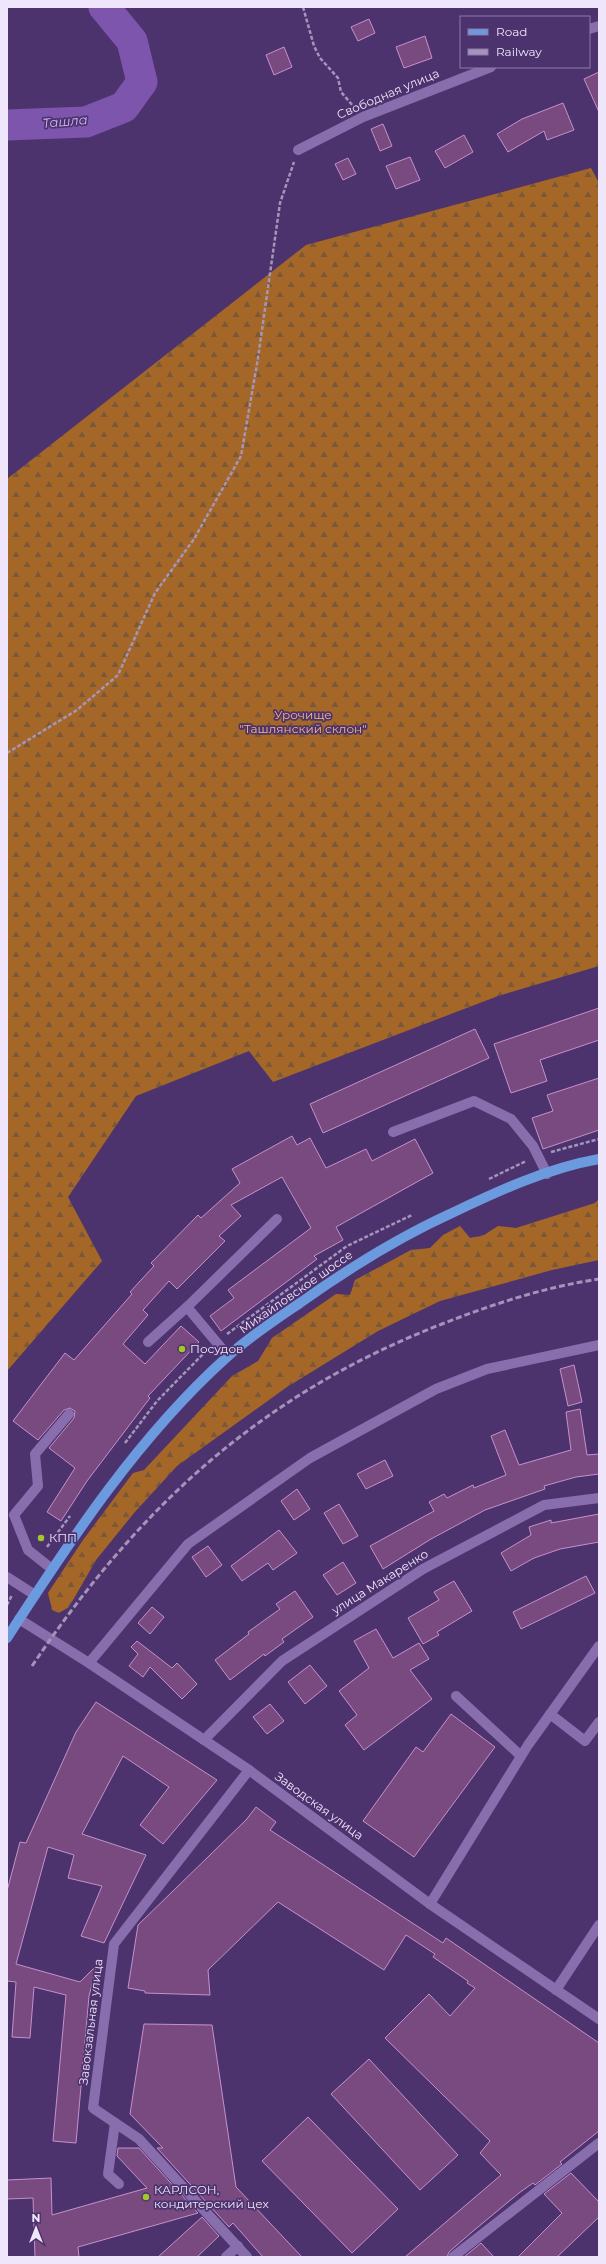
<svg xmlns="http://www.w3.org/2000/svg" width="606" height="2264" font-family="Montserrat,sans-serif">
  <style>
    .forest { fill: url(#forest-firs) }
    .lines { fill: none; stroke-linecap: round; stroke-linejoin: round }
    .river { stroke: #7d55ad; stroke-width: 31 }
    .building { fill: #794a7f; stroke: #c591cb }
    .path { stroke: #a595bb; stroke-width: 2.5; stroke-dasharray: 4 2; stroke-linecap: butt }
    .minor { stroke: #896eae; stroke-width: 10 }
    .major { stroke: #6b9ade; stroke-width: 10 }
    .rail { stroke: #a494bb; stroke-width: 3; stroke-dasharray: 6 3; stroke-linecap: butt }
    .poi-dot { fill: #a2c928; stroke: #4d336e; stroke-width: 1.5 }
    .labels { text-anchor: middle; stroke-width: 3.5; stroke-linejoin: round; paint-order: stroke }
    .street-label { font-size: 12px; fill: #efe6fc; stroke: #4d336e }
    .park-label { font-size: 12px; fill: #f4b880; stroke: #4d336e }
    .poi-label { font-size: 12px; fill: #efe6fc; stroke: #4d336e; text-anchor: start }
    .water-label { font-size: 13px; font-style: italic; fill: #d1b5fa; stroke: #4d336e }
  </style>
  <defs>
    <pattern id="forest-firs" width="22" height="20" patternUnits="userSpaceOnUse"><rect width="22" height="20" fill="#a46728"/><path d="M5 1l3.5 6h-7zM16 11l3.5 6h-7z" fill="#7b5838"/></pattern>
  </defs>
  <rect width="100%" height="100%" fill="#4d336e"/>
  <!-- forest -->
  <g class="forest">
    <path d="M 591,168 L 599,183 L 599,966 L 498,996 L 273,1082 L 249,1051 L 136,1096 L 68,1197 L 102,1261 L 7,1371 L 7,479 L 306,245 Z"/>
    <path d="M 599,1199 L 599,1260 L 552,1270 L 440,1301 L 378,1331 L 287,1387 L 177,1466 L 134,1513 L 96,1560 L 69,1607 L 59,1613 L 52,1610 L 48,1593 L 83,1540 L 133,1473 L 144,1470 L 232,1376 L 258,1361 L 272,1338 L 336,1294 L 350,1295 L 355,1280 L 411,1250 L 430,1248 L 443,1235 L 460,1226 L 470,1238 L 484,1235 L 498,1226 L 516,1228 L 595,1203 Z"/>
  </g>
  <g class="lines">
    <!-- river -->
    <path class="river" d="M 7,125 L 86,122 L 124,107 L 142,82 L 132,41 L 104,7"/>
  </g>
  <!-- building -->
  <g class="building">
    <path d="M 369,19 L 375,33 L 358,41 L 351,27 Z"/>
    <path d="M 425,36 L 432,58 L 404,68 L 396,47 Z"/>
    <path d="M 284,47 L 292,67 L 274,75 L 266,55 Z"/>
    <path d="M 599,72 L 599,112 L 584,79 Z"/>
    <path d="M 563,103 L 574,130 L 547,140 L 544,131 L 508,152 L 497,134 L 522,119 Z"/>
    <path d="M 383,124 L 392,146 L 380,151 L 371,129 Z"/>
    <path d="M 464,135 L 473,152 L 445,168 L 435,151 Z"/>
    <path d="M 410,157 L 420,180 L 396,189 L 386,166 Z"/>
    <path d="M 348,158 L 356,174 L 343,180 L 335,164 Z"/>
    <path d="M 599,1008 L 599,1040 L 540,1060 L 547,1081 L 511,1093 L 494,1044 Z"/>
    <path d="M 475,1029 L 489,1058 L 323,1133 L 310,1104 Z"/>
    <path d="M 599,1078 L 599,1130 L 543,1149 L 532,1118 L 553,1111 L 547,1095 Z"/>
    <path d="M 292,1136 L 297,1145 L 310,1138 L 326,1168 L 366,1149 L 372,1161 L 415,1139 L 433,1173 L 336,1227 L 343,1240 L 314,1256 L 317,1259 L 221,1331 L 210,1316 L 234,1298 L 228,1290 L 311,1228 L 282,1177 L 231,1205 L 241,1216 L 219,1236 L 225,1241 L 177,1289 L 169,1281 L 143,1310 L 148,1315 L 123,1344 L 145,1364 L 181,1326 L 199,1342 L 148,1396 L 150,1398 L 87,1481 L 61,1521 L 47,1512 L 75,1468 L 49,1448 L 74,1418 L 75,1411 L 70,1408 L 64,1410 L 38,1440 L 13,1421 L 65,1353 L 74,1360 L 132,1294 L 130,1292 L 154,1266 L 151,1263 L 198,1215 L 201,1218 L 240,1183 L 232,1169 Z"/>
    <path d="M 574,1365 L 582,1402 L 568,1406 L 560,1369 Z"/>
    <path d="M 580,1409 L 587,1455 L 599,1454 L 599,1474 L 576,1477 L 544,1486 L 545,1489 L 485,1510 L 431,1539 L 383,1569 L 370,1546 L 434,1511 L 429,1502 L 444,1494 L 447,1498 L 473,1485 L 474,1488 L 506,1475 L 491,1436 L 505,1430 L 519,1465 L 571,1450 L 566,1412 Z"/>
    <path d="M 385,1460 L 393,1476 L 366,1489 L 357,1474 Z"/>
    <path d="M 297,1489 L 310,1509 L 294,1520 L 281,1501 Z"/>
    <path d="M 339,1504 L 358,1536 L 343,1544 L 324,1513 Z"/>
    <path d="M 599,1514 L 599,1542 L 560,1549 L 534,1558 L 511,1571 L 501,1553 L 531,1535 L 529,1527 L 551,1520 L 551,1523 Z"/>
    <path d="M 279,1530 L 297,1553 L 273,1570 L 268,1563 L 242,1581 L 231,1566 Z"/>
    <path d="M 208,1546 L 222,1565 L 206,1577 L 192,1557 Z"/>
    <path d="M 343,1562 L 356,1583 L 337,1595 L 323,1575 Z"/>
    <path d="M 586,1576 L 595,1593 L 521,1629 L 513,1612 Z"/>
    <path d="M 454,1581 L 472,1611 L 437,1632 L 439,1635 L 423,1644 L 408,1618 L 439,1600 L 434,1592 Z"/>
    <path d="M 295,1591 L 313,1617 L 282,1639 L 284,1642 L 265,1656 L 264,1654 L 230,1680 L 215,1660 L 249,1634 L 248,1632 L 280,1609 L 276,1604 Z"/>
    <path d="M 152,1607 L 164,1617 L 150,1634 L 138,1623 Z"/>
    <path d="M 376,1629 L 393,1658 L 419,1643 L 429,1659 L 410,1670 L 432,1699 L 364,1750 L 345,1725 L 357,1715 L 339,1691 L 369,1668 L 354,1641 Z"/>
    <path d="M 137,1641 L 172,1668 L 177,1663 L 197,1684 L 182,1699 L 150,1667 L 143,1677 L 129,1666 L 138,1654 L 131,1647 Z"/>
    <path d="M 310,1665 L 327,1686 L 305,1704 L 288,1682 Z"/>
    <path d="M 96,1702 L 217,1780 L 163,1844 L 140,1825 L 169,1787 L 123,1756 L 82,1834 L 146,1855 L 104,1943 L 81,1936 L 102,1886 L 68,1878 L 74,1855 L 48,1847 L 16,1964 L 80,1982 L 97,1965 L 89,1996 L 76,2143 L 53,2141 L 66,1995 L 34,1987 L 30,2038 L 12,2037 L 16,1982 L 7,1981 L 7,1891 L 20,1842 L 26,1843 L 76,1732 Z"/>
    <path d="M 270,1704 L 284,1721 L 267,1734 L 253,1717 Z"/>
    <path d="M 451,1714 L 495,1747 L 414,1857 L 363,1821 L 416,1747 L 423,1752 Z"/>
    <path d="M 256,1807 L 276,1822 L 270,1830 L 443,1943 L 446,1938 L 599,2043 L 599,2131 L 560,2162 L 562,2164 L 535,2185 L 533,2183 L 519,2193 L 472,2232 L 449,2252 L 447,2257 L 405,2257 L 501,2175 L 480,2153 L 490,2141 L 385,2038 L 429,1994 L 450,2016 L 475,1988 L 467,1983 L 468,1981 L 433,1957 L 435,1954 L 406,1935 L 384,1970 L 278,1902 L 208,1970 L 210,1995 L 145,1993 L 145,1991 L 128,1988 L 138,1925 L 246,1820 Z"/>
    <path d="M 144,2024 L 212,2025 L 236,2187 L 302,2257 L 263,2257 L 233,2223 L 229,2227 L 157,2148 L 163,2148 L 130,2114 Z"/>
    <path d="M 369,2059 L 458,2155 L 420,2190 L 331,2094 Z"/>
    <path d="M 308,2117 L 398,2209 L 352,2253 L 262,2161 Z"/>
    <path d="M 118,2148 L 139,2148 L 198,2213 L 78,2247 L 79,2257 L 35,2257 L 33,2198 L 7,2199 L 7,2180 L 51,2178 L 52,2215 L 147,2188 L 117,2156 Z"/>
    <path d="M 571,2173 L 599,2202 L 599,2217 L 557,2257 L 518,2257 L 562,2213 L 544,2194 Z"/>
    <path d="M 202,2217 L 219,2236 L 197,2257 L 158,2257 Z"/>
    <path d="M 481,2243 L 494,2257 L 464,2257 Z"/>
  </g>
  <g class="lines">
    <!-- path -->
    <g class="path">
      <path d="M 303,7 L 314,46 L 320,58 L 338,78 L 341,92 L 354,107"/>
      <path d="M 7,753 L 77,710 L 118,675 L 155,593 L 194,539 L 241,456 L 258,358 L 280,203 L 294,162"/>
      <path d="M 551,1152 L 599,1139"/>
      <path d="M 489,1179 L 526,1161"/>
      <path d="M 227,1334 L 347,1246 L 412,1215"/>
      <path d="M 125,1443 L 157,1401 L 206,1351"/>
      <path d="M 47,1547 L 70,1516"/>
      <path d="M 7,1605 L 12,1595"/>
    </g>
    <!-- minor -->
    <g class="minor">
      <path d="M 589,29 L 599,26"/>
      <path d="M 298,150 L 363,117 L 491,67"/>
      <path d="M 393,1132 L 474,1101 L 511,1119 L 533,1146 L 547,1174"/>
      <path d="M 187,1307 L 277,1219"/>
      <path d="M 148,1342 L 187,1307 L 228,1356"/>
      <path d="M 52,1569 L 28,1550 L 14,1515 L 38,1486 L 35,1454 L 69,1414"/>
      <path d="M 7,1577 L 35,1595"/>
      <path d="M 19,1619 L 89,1663 L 249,1770 L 430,1904 L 599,2019"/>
      <path d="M 89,1663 L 188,1544 L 310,1458 L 436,1389 L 487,1369 L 599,1345"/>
      <path d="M 456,1696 L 521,1756"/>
      <path d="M 550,1714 L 585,1741 L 599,1722"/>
      <path d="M 204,1740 L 282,1661 L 423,1569 L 544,1505 L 599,1498"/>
      <path d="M 430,1904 L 528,1745 L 599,1646"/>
      <path d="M 556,1990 L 599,1925"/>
      <path d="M 115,2123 L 108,2174 L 119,2184"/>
      <path d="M 226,2257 L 238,2246"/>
      <path d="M 247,2257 L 139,2139 L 93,2108 L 114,1944 L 249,1770"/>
      <path d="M 453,2257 L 599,2143"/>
    </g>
    <!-- major -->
    <path class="major" d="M 7,1638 C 71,1539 139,1436 227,1357 C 249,1337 275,1320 300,1303 C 349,1268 397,1238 452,1213 C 498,1191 548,1168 599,1159"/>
    <!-- rail -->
    <path class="rail" d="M 32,1666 C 139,1507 261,1394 442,1324 C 493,1304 545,1287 599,1279"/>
  </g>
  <!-- markers -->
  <g class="poi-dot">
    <circle cx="182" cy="1349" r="4"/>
    <circle cx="41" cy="1538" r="4"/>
    <circle cx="146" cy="2197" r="4"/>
  </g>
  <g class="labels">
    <!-- street labels -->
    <g class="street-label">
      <text transform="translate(388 94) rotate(-23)" y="4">Свободная улица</text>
      <text transform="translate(296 1292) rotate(-35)" y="4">Михайловское шоссе</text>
      <text transform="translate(380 1582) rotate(-32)" y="4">улица Макаренко</text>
      <text transform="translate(319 1806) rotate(36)" y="4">Заводская улица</text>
      <text transform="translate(91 2022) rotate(-83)" y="4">Завокзальная улица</text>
    </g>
    <!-- park labels -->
    <g class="park-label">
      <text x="303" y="719">Урочище<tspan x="303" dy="14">"Ташлянский склон"</tspan></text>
    </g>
    <!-- poi labels -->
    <g class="poi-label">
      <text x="190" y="1353">Посудов</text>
      <text x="49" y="1542">КПП</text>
      <text x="154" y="2194">КАРЛСОН,<tspan x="154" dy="14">кондитерский цех</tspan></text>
    </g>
    <!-- water labels -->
    <g class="water-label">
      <text transform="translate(65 121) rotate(-5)" y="5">Ташла</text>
    </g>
  </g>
  <!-- border -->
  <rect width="606" height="2264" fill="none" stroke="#efe6fc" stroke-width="16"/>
  <!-- legend -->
  <rect x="460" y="16" width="130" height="52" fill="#4d336e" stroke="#8e7ba7"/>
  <rect x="468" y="29" width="20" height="6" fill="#6b9ade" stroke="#8e7ba7"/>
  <text x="496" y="36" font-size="12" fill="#efe6fc">Road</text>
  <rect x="468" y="49" width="20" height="6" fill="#a494bb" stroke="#8e7ba7"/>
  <text x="496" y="56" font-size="12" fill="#efe6fc">Railway</text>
  <!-- north arrow -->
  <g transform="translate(36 2228)" stroke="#4d336e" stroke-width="3" paint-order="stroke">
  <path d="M0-3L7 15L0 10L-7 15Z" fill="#efe6fc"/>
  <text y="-6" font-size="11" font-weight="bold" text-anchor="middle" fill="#efe6fc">N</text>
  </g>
</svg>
